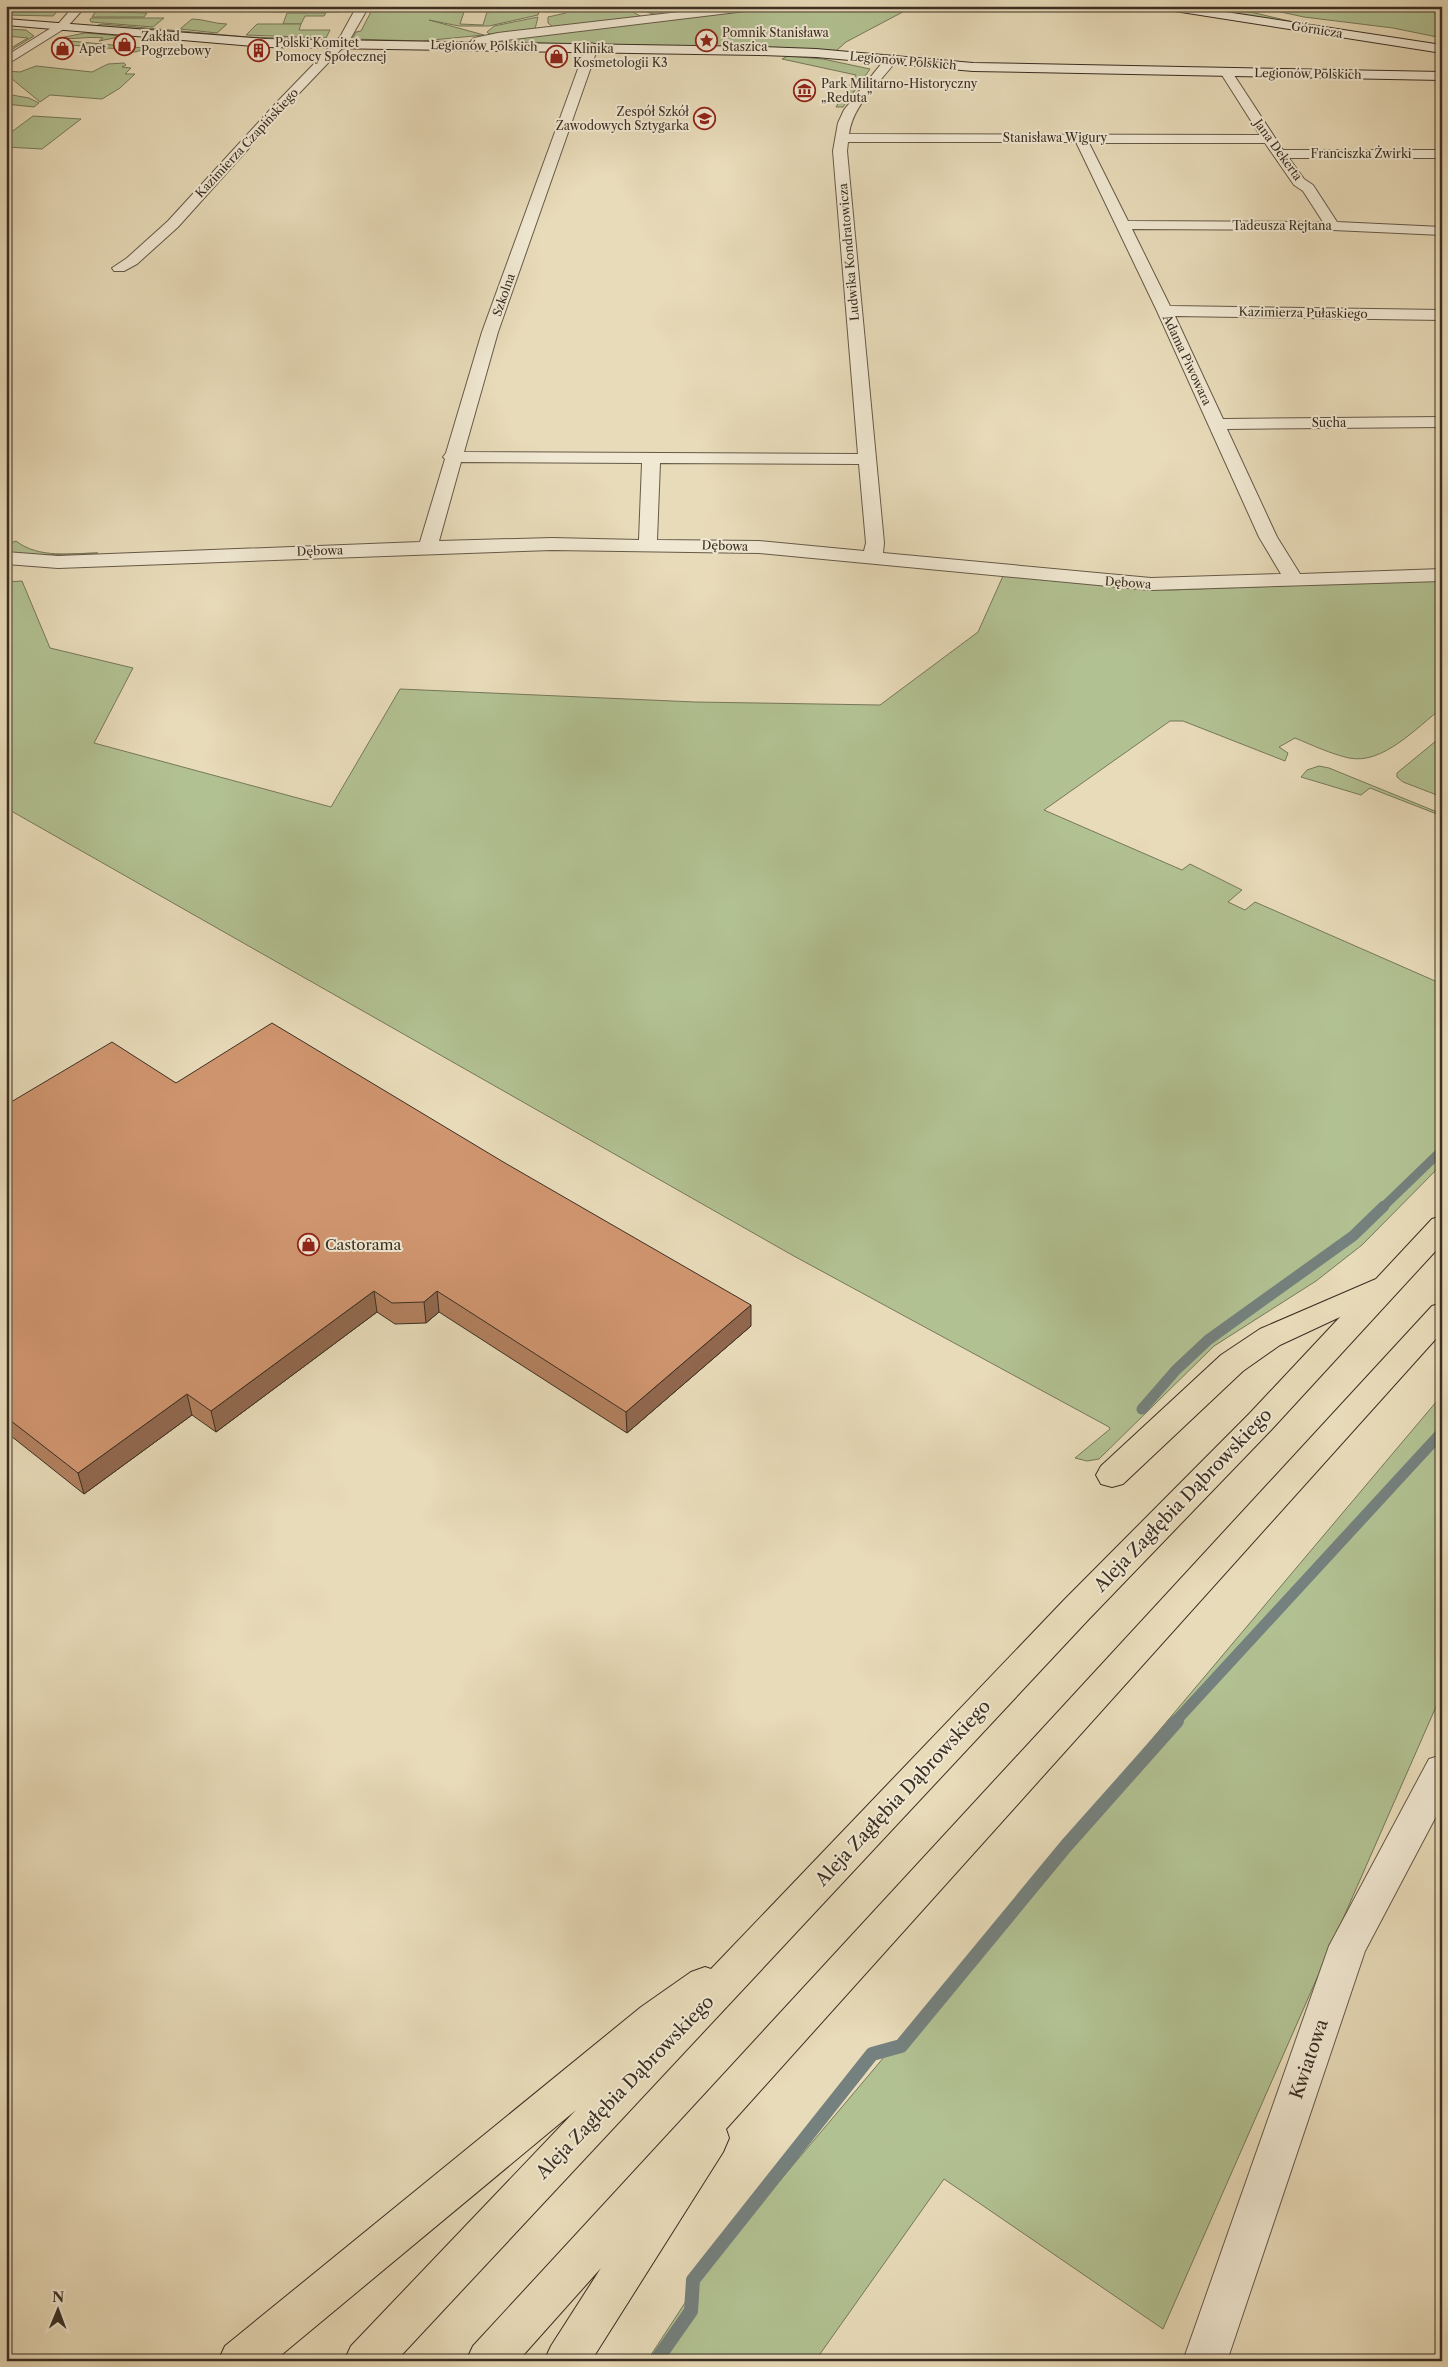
<svg xmlns="http://www.w3.org/2000/svg" width="1448" height="2367" font-family="'Libre Caslon Text',serif">
  <style>
    .green { fill: #b2c192; stroke: #76785a }
    .lines { fill: none; stroke-linecap: round; stroke-linejoin: round }
    .stream-far2 { stroke: #75817e; stroke-width: 9 }
    .stream-far1 { stroke: #75817e; stroke-width: 11 }
    .stream { stroke: #75817e; stroke-width: 14 }
    .street-casing { stroke: #665a48; stroke-width: 2 }
    .secondary-casing { stroke: #3b2f23; stroke-width: 2 }
    .primary-casing { stroke: #3b2f23; stroke-width: 2 }
    .street { fill: #f0e8d2; fill-rule: evenodd }
    .secondary { fill: #f0e8d2; fill-rule: evenodd }
    .primary { fill: #e8dbb9; fill-rule: evenodd }
    .wall { fill: #b2805f; stroke: #3b2f23 }
    .shaded-wall { fill: #91684e; stroke: #3b2f23 }
    .building { fill: #cf956f; stroke: #3b2f23 }
    .labels { text-anchor: middle; stroke-width: 4; stroke-linejoin: round; paint-order: stroke }
    .far-street-label { font-size: 12px; fill: #3b2f23; stroke: #f0e8d2 }
    .far-poi-label { font-size: 12px; fill: #3b2f23; stroke: #f0e8d2; text-anchor: start }
    .poi-label { font-size: 15px; fill: #3b2f23; stroke: #f0e8d2; text-anchor: start }
    .near-street-label { font-size: 18px; fill: #3b2f23; stroke: #f0e8d2 }
  </style>
  <rect width="100%" height="100%" fill="#e8dbb9"/>
  <filter id="stains"><feTurbulence type="fractalNoise" baseFrequency=".004" numOctaves="4"/><feColorMatrix values="0 0 0 0 .2 0 0 0 0 .09 0 0 0 0 .02 0 0 0 .5 -.17"/></filter>
  <radialGradient id="worn" r=".72"><stop offset=".6" stop-color="#630" stop-opacity="0"/><stop offset="1" stop-color="#630" stop-opacity=".3"/></radialGradient>
  <!-- green -->
  <g class="green">
    <path d="M 6,6 L 62,6 L 53,16 L 6,15 Z"/>
    <path d="M 99,6 L 114,6 L 117,12 L 147,13 L 144,17 L 92,17 Z"/>
    <path d="M 223,6 L 287,6 L 284,12 L 220,11 Z"/>
    <path d="M 291,6 L 297,8 L 343,6 L 340,12 L 288,12 Z"/>
    <path d="M 374,6 L 450,6 L 449,8 L 376,8 L 378,11 L 434,9 L 442,10 L 442,12 L 464,12 L 460,24 L 483,25 L 487,12 L 539,12 L 538,15 L 489,26 L 459,26 L 429,20 L 484,35 L 422,41 L 352,39 L 356,32 L 361,31 Z"/>
    <path d="M 640,6 L 693,6 L 689,10 C 675,13 649,20 640,6 Z"/>
    <path d="M 778,6 L 914,6 L 846,42 L 837,50 L 839,52 L 779,48 L 491,42 L 495,39 Z"/>
    <path d="M 1177,6 L 1225,6 L 1306,25 Z"/>
    <path d="M 1271,6 L 1341,6 L 1343,10 L 1397,11 L 1397,8 L 1431,6 L 1442,23 L 1442,38 L 1393,28 L 1304,17 L 1267,9 Z"/>
    <path d="M 567,11 L 631,11 L 642,17 L 553,27 L 548,23 L 548,17 L 566,13 Z"/>
    <path d="M 287,13 L 326,13 L 324,16 L 305,16 L 301,24 L 283,24 Z"/>
    <path d="M 538,17 L 535,29 L 489,34 L 487,32 L 494,26 Z"/>
    <path d="M 91,18 L 164,18 L 153,27 L 91,22 L 90,20 Z"/>
    <path d="M 192,19 C 204,19 214,24 227,24 L 217,33 L 180,29 Z"/>
    <path d="M 102,24 L 248,37 L 317,39 L 315,41 L 284,41 L 95,26 Z"/>
    <path d="M 257,24 L 301,24 L 299,30 L 330,30 L 326,38 L 246,35 Z"/>
    <path d="M 6,29 L 26,30 L 34,36 L 6,53 L 6,51 L 28,38 L 6,36 Z"/>
    <path d="M 85,33 L 124,36 L 99,41 L 103,38 C 88,36 75,40 60,38 Z"/>
    <path d="M 70,41 L 144,48 C 135,55 128,51 119,50 L 120,49 L 69,45 L 71,43 L 69,43 L 63,46 L 52,43 Z"/>
    <path d="M 788,56 L 823,59 L 870,69 L 843,107 L 836,107 L 856,75 L 782,59 Z"/>
    <path d="M 124,63 L 126,65 L 122,67 L 131,68 L 125,74 L 135,74 L 120,88 L 102,99 L 50,95 L 40,102 L 6,74 L 6,71 L 20,72 L 36,66 L 92,72 L 108,64 Z"/>
    <path d="M 6,94 L 29,98 L 39,103 L 34,107 L 6,104 Z"/>
    <path d="M 33,116 L 81,119 L 42,149 L 6,147 L 6,136 Z"/>
    <path d="M 16,541 C 39,559 71,553 98,553 L 23,556 L 6,555 L 6,545 Z"/>
    <path d="M 1003,576 L 1170,590 L 1442,580 L 1442,708 C 1417,727 1383,765 1349,758 C 1331,754 1312,745 1295,738 L 1279,747 L 1288,753 L 1285,761 L 1183,721 L 1170,721 L 1044,810 L 1182,870 L 1190,864 L 1242,890 L 1228,902 L 1245,910 L 1255,902 L 1442,984 L 1442,1164 L 1362,1245 L 1316,1281 L 1214,1346 L 1099,1459 L 1087,1461 L 1075,1458 L 1110,1429 L 1109,1427 L 792,1255 L 6,808 L 6,582 L 22,581 L 50,648 L 133,668 L 94,743 L 331,807 L 400,689 L 695,702 L 880,705 L 978,632 Z"/>
    <path d="M 1442,736 L 1442,797 L 1403,782 L 1397,777 L 1397,773 Z"/>
    <path d="M 1319,766 L 1329,768 L 1442,814 L 1442,816 L 1370,788 L 1361,795 L 1301,777 L 1307,770 Z"/>
    <path d="M 1442,1395 L 1442,1693 L 1163,2329 L 944,2179 L 815,2361 L 647,2361 L 713,2260 Z"/>
  </g>
  <g class="lines">
    <!-- stream-far2 -->
    <path class="stream-far2" d="M 1383,1207 L 1442,1150"/>
    <!-- stream-far1 -->
    <g class="stream-far1">
      <path d="M 1142,1409 L 1176,1370 L 1208,1340 L 1353,1236 L 1384,1206"/>
      <path d="M 1175,1722 L 1442,1432"/>
    </g>
    <!-- stream -->
    <path class="stream" d="M 656,2361 L 691,2311 L 693,2280 L 872,2054 L 901,2046 L 1066,1846 L 1177,1721"/>
    <defs>
      <g id="street">
        <path d="M 74,6 L 86,6 L 67,27 L 6,65 L 6,56 L 59,23 Z"/>
        <path d="M 357,6 L 369,6 L 349,41 L 286,107 L 178,227 L 137,264 L 124,271 L 114,271 L 112,268 L 127,258 L 168,221 L 278,101 L 340,37 Z"/>
        <path d="M 731,6 L 767,6 L 762,9 L 498,41 L 482,44 L 473,50 L 467,46 L 474,38 L 498,33 Z"/>
        <path d="M 592,43 L 598,47 L 498,332 L 464,452 L 858,454 L 833,151 L 838,123 L 844,110 L 886,58 L 890,57 L 896,61 C 879,84 853,104 849,134 L 1260,135 L 1220,72 L 1226,68 L 1230,69 L 1283,150 L 1442,150 L 1442,158 L 1289,158 L 1304,179 L 1313,185 L 1337,222 L 1442,227 L 1442,235 L 1333,230 L 1132,229 L 1170,306 L 1442,310 L 1442,320 L 1175,316 L 1223,419 L 1442,417 L 1442,427 L 1227,429 L 1277,537 L 1300,574 L 1442,569 L 1442,581 L 1151,590 L 759,553 L 552,550 L 58,568 L 6,564 L 6,552 L 58,556 L 420,542 L 445,459 L 443,457 L 446,453 L 482,332 L 586,47 ZM 848,142 L 1076,142 L 1157,311 L 1259,537 L 1281,574 L 1151,578 L 883,553 L 884,543 L 847,151 ZM 1089,143 L 1265,143 L 1294,185 L 1303,191 L 1323,222 L 1128,221 ZM 461,462 L 642,463 L 639,540 L 552,538 L 439,541 ZM 660,463 L 859,464 L 866,543 L 864,551 L 759,541 L 657,540 Z"/>
        <path d="M 1442,1755 L 1442,1805 L 1365,1951 L 1227,2361 L 1183,2361 L 1329,1946 L 1429,1759 Z"/>
      </g>
      <g id="secondary">
        <path d="M 1157,6 L 1186,6 L 1442,45 L 1442,53 L 1162,9 Z"/>
        <path d="M 6,19 L 266,39 L 759,47 L 816,49 L 973,63 L 1442,72 L 1442,80 L 973,71 L 816,57 L 759,55 L 266,47 L 6,25 Z"/>
      </g>
      <g id="primary">
        <path d="M 1442,1216 L 1442,1244 L 1272,1429 L 1088,1620 L 396,2361 L 344,2361 L 351,2346 L 576,2110 L 274,2361 L 218,2361 L 225,2346 L 641,2007 L 691,1972 L 705,1967 L 711,1969 L 1064,1600 L 1250,1413 L 1340,1317 L 1280,1345 L 1243,1371 L 1123,1484 L 1112,1487 L 1101,1484 L 1096,1475 L 1101,1466 L 1221,1355 L 1260,1329 L 1376,1279 L 1432,1219 Z"/>
        <path d="M 1442,1303 L 1442,1332 L 726,2129 L 729,2138 L 723,2152 L 591,2361 L 544,2361 L 551,2346 L 601,2268 L 518,2361 L 466,2361 L 473,2346 L 1432,1306 Z"/>
      </g>
    </defs>
    <!-- street casing -->
    <use href="#street" class="street-casing"/>
    <!-- secondary casing -->
    <use href="#secondary" class="secondary-casing"/>
    <!-- primary casing -->
    <use href="#primary" class="primary-casing"/>
    <!-- street -->
    <use href="#street" class="street"/>
    <!-- secondary -->
    <use href="#secondary" class="secondary"/>
    <!-- primary -->
    <use href="#primary" class="primary"/>
  </g>
  <!-- wall -->
  <path class="wall" d="M 176,1083 L 751,1326 L 627,1433 L 439,1312 L 426,1323 L 395,1324 L 377,1312 L 216,1432 L 192,1415 L 84,1494 L 6,1432 L 6,1105 Z"/>
  <!-- shaded-wall -->
  <g class="shaded-wall">
    <path d="M 374,1291 L 377,1312 L 216,1432 L 211,1411 Z"/>
    <path d="M 437,1291 L 439,1312 L 426,1323 L 424,1302 Z"/>
    <path d="M 751,1305 L 751,1326 L 627,1433 L 626,1412 Z"/>
    <path d="M 187,1394 L 192,1415 L 84,1494 L 78,1473 Z"/>
  </g>
  <!-- building -->
  <path class="building" d="M 272,1023 L 505,1163 L 751,1305 L 626,1412 L 437,1291 L 424,1302 L 392,1303 L 374,1291 L 211,1411 L 187,1394 L 78,1473 L 6,1417 L 6,1105 L 112,1042 L 176,1083 Z"/>
  <!-- icons -->
  <defs>
    <symbol id="sight-ring" viewBox="-11 -11 22 22"><circle r="9.5" fill="#f0e8d2" stroke="#8f2418" stroke-width="1.5"/><path d="M0-6L1.8-2.2L6-1.7L2.9 1.2L3.7 5.4L0 3.3L-3.7 5.4L-2.9 1.2L-6-1.7L-1.8-2.2Z" fill="#8f2418"/></symbol>
    <symbol id="shop-ring" viewBox="-11 -11 22 22"><circle r="9.5" fill="#f0e8d2" stroke="#8f2418" stroke-width="1.5"/><path d="M-5-2.5h2.3a2.7 3.5 0 0 1 5.4 0H5L5.5 6h-11ZM-1.5-2.5h3a1.5 2.3 0 0 0-3 0Z" fill="#8f2418"/></symbol>
    <symbol id="building-ring" viewBox="-11 -11 22 22"><circle r="9.5" fill="#f0e8d2" stroke="#8f2418" stroke-width="1.5"/><path d="M-4-6H4V6H1V3H-1V6H-4ZM-2.5-4.3h1.7v1.8h-1.7ZM.8-4.3h1.7v1.8H.8ZM-2.5-1h1.7V.8h-1.7ZM.8-1h1.7V.8H.8Z" fill="#8f2418"/></symbol>
    <symbol id="museum-ring" viewBox="-11 -11 22 22"><circle r="9.5" fill="#f0e8d2" stroke="#8f2418" stroke-width="1.5"/><path d="M0-6L6-3V-2H-6V-3ZM-5-1h2V3h-2ZM-1-1h2V3h-2ZM3-1h2V3H3ZM-6 4H6V6H-6Z" fill="#8f2418"/></symbol>
    <symbol id="school-ring" viewBox="-11 -11 22 22"><circle r="9.5" fill="#f0e8d2" stroke="#8f2418" stroke-width="1.5"/><path d="M0-5L7-2L0 1L-7-2ZM-4 1L0 2.5L4 1V4Q0 6-4 4Z" fill="#8f2418"/></symbol>
  </defs>
  <g fill-rule="evenodd">
    <use href="#sight-ring" x="694" y="28" width="25" height="25"/>
    <use href="#shop-ring" x="112" y="32" width="25" height="25"/>
    <use href="#shop-ring" x="50" y="36" width="25" height="25"/>
    <use href="#building-ring" x="246" y="38" width="25" height="25"/>
    <use href="#shop-ring" x="544" y="44" width="25" height="25"/>
    <use href="#museum-ring" x="792" y="78" width="25" height="25"/>
    <use href="#school-ring" x="692" y="106" width="25" height="25"/>
    <use href="#shop-ring" x="296" y="1232" width="25" height="25"/>
  </g>
  <g class="labels">
    <!-- far-street labels -->
    <g class="far-street-label">
      <text transform="translate(1317 30) rotate(9)" y="4">Górnicza</text>
      <text transform="translate(484 46) rotate(1)" y="4">Legionów Polskich</text>
      <text transform="translate(903 61) rotate(5)" y="4">Legionów Polskich</text>
      <text transform="translate(1308 74) rotate(1)" y="4">Legionów Polskich</text>
      <text x="1055" y="142">Stanisława Wigury</text>
      <text transform="translate(247 143) rotate(-47)" y="4">Kazimierza Czapińskiego</text>
      <text transform="translate(1278 150) rotate(54)" y="4">Jana Dekerta</text>
      <text x="1361" y="158">Franciszka Żwirki</text>
      <text x="1282" y="230">Tadeusza Rejtana</text>
      <text transform="translate(849 252) rotate(-95)" y="4">Ludwika Kondratowicza</text>
      <text transform="translate(504 295) rotate(-71)" y="4">Szkolna</text>
      <text transform="translate(1303 313) rotate(1)" y="4">Kazimierza Pułaskiego</text>
      <text transform="translate(1187 360) rotate(65)" y="4">Adama Piwowara</text>
      <text x="1329" y="427">Sucha</text>
      <text transform="translate(725 546) rotate(2)" y="4">Dębowa</text>
      <text transform="translate(320 551) rotate(-2)" y="4">Dębowa</text>
      <text transform="translate(1128 583) rotate(4)" y="4">Dębowa</text>
    </g>
    <!-- far-poi labels -->
    <g class="far-poi-label">
      <text x="722" y="37">Pomnik Stanisława<tspan x="722" dy="14">Staszica</tspan></text>
      <text x="141" y="41">Zakład<tspan x="141" dy="14">Pogrzebowy</tspan></text>
      <text x="275" y="47">Polski Komitet<tspan x="275" dy="14">Pomocy Społecznej</tspan></text>
      <text x="79" y="53">Apet</text>
      <text x="573" y="53">Klinika<tspan x="573" dy="14">Kosmetologii K3</tspan></text>
      <text x="821" y="88">Park Militarno-Historyczny<tspan x="821" dy="14">„Reduta”</tspan></text>
      <text x="689" y="116" text-anchor="end">Zespół Szkół<tspan x="689" dy="14">Zawodowych Sztygarka</tspan></text>
    </g>
    <!-- poi labels -->
    <g class="poi-label">
      <text x="325" y="1250">Castorama</text>
    </g>
    <!-- near-street labels -->
    <g class="near-street-label">
      <text transform="translate(1183 1500) rotate(-46)" y="6">Aleja Zagłębia Dąbrowskiego</text>
      <text transform="translate(903 1793) rotate(-47)" y="6">Aleja Zagłębia Dąbrowskiego</text>
      <text transform="translate(1309 2059) rotate(-71)" y="6">Kwiatowa</text>
      <text transform="translate(625 2087) rotate(-46)" y="6">Aleja Zagłębia Dąbrowskiego</text>
    </g>
  </g>
  <!-- margin -->
  <rect width="1448" height="2367" fill="none" stroke="#e8dbb9" stroke-width="25"/>
  <rect x="8" y="8" width="1433" height="2352" fill="none" stroke="#3b2f23" stroke-width="2.5"/>
  <rect x="12" y="12" width="1423" height="2342" fill="none" stroke="#3b2f23"/>
  <!-- north arrow -->
  <g transform="translate(58 2310) rotate(1)" stroke="#f0e8d2" stroke-width="4" paint-order="stroke">
  <path d="M0-4L9 19L0 12L-9 19Z" fill="#3b2f23"/>
  <text y="-8" font-size="14" font-weight="bold" text-anchor="middle" fill="#3b2f23">N</text>
  </g>
  <rect width="100%" height="100%" filter="url(#stains)"/>
  <rect width="100%" height="100%" fill="url(#worn)"/>
</svg>
